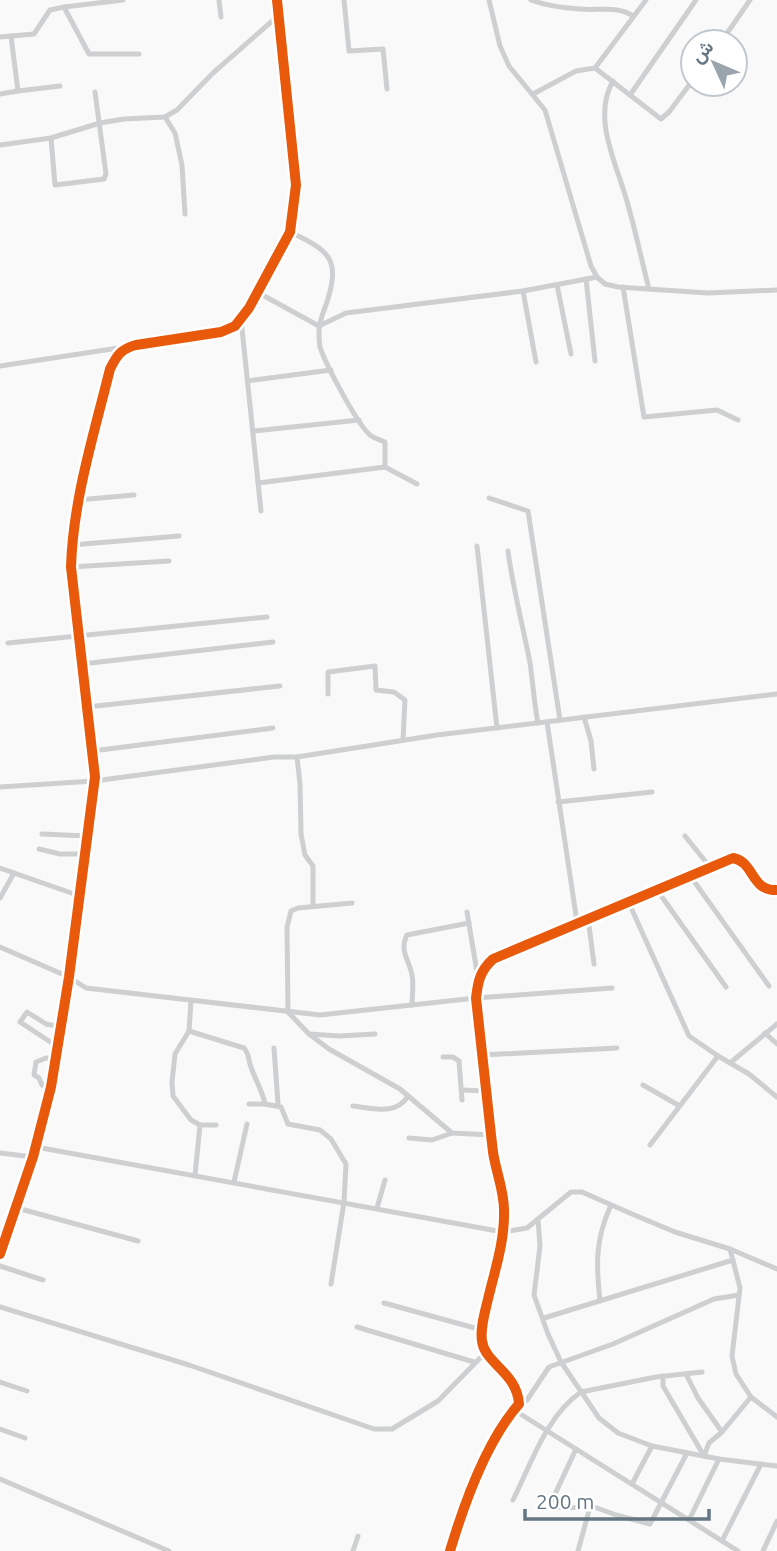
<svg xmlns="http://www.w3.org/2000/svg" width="777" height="1551" font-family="Ubuntu,Vazirmatn,sans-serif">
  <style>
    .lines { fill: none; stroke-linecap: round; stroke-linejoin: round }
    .minor { stroke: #cecfd0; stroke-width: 5 }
    .tertiary { stroke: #cecfd0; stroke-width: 7 }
    .cycleway-casing { stroke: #fff; stroke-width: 15 }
    .cycleway { stroke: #e8590c; stroke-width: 10 }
  </style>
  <rect width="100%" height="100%" fill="#f9f9f9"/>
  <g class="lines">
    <!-- minor -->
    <g class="minor">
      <path d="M 219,0 L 221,17"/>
      <path d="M 344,0 L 349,51 L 383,49 L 387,89"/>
      <path d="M 489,0 L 500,46 L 509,66 L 545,110 L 591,266 L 597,277 L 605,284 L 618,287 L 708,293 L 777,290"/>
      <path d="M 531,0 C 547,6 562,8 580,9 C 599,11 616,5 633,16"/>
      <path d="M 64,7 L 89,54 L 139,54"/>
      <path d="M 11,36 L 18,91 L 60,86"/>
      <path d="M 0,37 L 34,34 L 50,10 L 64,7 L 123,0"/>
      <path d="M 721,42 L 750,0"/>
      <path d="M 595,68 L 661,119 L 669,112 L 693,80"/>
      <path d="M 613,81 C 592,117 616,163 626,198 C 635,228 641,258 649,289"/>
      <path d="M 0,94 L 18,91"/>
      <path d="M 533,94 L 576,71 L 595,68 L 646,0"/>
      <path d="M 630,95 L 696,0"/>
      <path d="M 165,117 L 175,133 L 182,165 L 185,214"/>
      <path d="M 51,138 L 55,185 L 104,179 L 106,174 L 95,92"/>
      <path d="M 0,145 L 51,138 L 100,123 L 124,119 L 165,117 L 177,110 L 213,73 L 279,15"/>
      <path d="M 290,232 C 331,251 341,260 326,305 C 323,313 319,322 319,331 C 319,336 319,342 320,347 C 325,363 357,424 370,435 C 374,438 380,440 385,442 L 385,467"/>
      <path d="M 586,279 L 595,361"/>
      <path d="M 557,285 L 571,354"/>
      <path d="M 623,287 L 644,417 L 717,410 L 738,420"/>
      <path d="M 523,291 L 536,362"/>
      <path d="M 257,292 L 319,326 L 346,313 L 523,291 L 597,277"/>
      <path d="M 241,319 L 261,511"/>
      <path d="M 0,366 L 125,347"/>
      <path d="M 247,381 L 331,370"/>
      <path d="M 253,431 L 359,420"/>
      <path d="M 258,483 L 385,467 L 417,484"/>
      <path d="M 489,498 L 528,511 L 560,720"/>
      <path d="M 78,500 L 134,495"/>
      <path d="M 72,545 L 179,536"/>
      <path d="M 477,546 L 497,728"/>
      <path d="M 508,551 C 513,589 523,626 530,663 C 533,683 534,703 538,723"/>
      <path d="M 71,567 L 169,561"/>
      <path d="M 8,643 L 267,617"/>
      <path d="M 82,664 L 273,642"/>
      <path d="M 328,694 L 328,672 L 375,666 L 376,690 L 394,692 L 405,700 L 403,740"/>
      <path d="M 87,707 L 280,686"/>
      <path d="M 584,717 L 591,741 L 594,769"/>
      <path d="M 547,722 L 577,922"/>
      <path d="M 92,751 L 273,728"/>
      <path d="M 297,757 L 300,784 L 301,834 L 305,855 L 313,866 L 313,906"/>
      <path d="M 0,787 L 94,781 L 274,757 L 297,757 L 437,735 L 777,694"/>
      <path d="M 558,802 L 652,792"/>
      <path d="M 42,834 L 87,836"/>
      <path d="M 685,836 L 710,867"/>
      <path d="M 39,849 L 60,854 L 85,854"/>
      <path d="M 0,868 L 80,896"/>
      <path d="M 691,877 L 769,986"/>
      <path d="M 657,890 L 726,987"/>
      <path d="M 0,898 L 14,873"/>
      <path d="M 628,901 L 689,1036 L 718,1056 L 749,1074 L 777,1097"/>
      <path d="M 352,903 L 298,908 L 291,911 L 287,927 L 288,1012 L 309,1034 L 329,1049 L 400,1089 L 452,1133 L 491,1135"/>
      <path d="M 467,912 L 478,978"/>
      <path d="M 588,918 L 594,964"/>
      <path d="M 0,947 L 69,977 L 86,988 L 320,1015 L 476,998 L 612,988"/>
      <path d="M 191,1001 L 189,1031 L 244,1048 C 249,1054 248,1057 250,1064 C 254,1078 262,1089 265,1104 L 281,1107 L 288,1124 L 320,1130 L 331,1139 L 346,1164 L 344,1202 L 331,1284"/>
      <path d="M 412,1005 C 412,996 414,984 412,975 C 409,960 399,950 407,935 L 469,923"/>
      <path d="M 189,1031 L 175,1054 L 172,1082 L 173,1096 L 191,1120 L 200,1125 L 216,1125"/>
      <path d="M 765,1033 L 777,1044"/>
      <path d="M 309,1034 L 339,1036 L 375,1034"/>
      <path d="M 58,1047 L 20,1022 L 27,1012 L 46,1024 L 61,1027"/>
      <path d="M 274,1048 L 278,1104"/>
      <path d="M 482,1055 L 617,1048"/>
      <path d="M 443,1057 L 453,1057 L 459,1061 L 462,1100"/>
      <path d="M 730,1063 L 777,1024"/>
      <path d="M 643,1085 L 678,1105"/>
      <path d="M 51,1087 L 42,1085 L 39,1078 L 34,1075 L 36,1062 L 46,1058 L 56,1058"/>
      <path d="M 462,1090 L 486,1091"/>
      <path d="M 249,1104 L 265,1104"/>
      <path d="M 353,1106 C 373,1108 396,1116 408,1096"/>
      <path d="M 409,1138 L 432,1140 L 452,1133"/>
      <path d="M 650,1145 L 718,1056"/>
      <path d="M 36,1147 L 503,1232 L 527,1228 L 571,1192 L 582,1192 L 632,1214 L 675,1232 L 730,1249 L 777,1269"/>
      <path d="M 0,1153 L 33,1157"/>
      <path d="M 195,1175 L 200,1125"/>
      <path d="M 234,1182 L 247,1124"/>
      <path d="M 17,1208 L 138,1241"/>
      <path d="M 377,1208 L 385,1180"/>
      <path d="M 538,1219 L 540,1246 L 534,1295 L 548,1334 L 561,1362 L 599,1418 L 618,1433 L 652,1446 L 719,1459 L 777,1466"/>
      <path d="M 730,1249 L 740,1288 L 732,1356 L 736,1374 L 751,1397 L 777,1417"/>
      <path d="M 0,1266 L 43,1280"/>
      <path d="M 600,1301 C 596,1264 595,1240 611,1205"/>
      <path d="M 384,1303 L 482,1330"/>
      <path d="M 0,1307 L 189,1365 L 374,1429 L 392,1429 L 438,1401 L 486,1352"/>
      <path d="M 544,1318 L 733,1260"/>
      <path d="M 357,1327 L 474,1362"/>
      <path d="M 686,1374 L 698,1398 L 722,1432"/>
      <path d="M 663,1376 L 663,1386 L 704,1456"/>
      <path d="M 0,1382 L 27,1391"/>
      <path d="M 0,1429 L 25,1438"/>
      <path d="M 576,1449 L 549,1507 L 597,1508 L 616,1515 L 650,1524 L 687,1453"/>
      <path d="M 704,1456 L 709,1443 L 722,1432 L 751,1397"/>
      <path d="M 0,1479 L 169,1551"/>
      <path d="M 632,1484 L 652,1446"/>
      <path d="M 513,1500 C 531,1464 547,1415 581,1392 L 656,1377 L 702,1372"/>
      <path d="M 689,1520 L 719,1459"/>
      <path d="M 722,1541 L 761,1464"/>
      <path d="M 353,1551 L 358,1536"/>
      <path d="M 450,1551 C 464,1504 486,1441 519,1404 C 517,1372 485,1364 482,1341 C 480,1328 485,1312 488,1299 C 495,1270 505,1240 504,1210 C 504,1190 496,1172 493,1152 C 487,1101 482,1050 476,998 C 478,981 480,971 493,959 L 733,858 C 755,862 750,891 777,890"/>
      <path d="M 578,1551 L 590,1507"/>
      <path d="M 738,1551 L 514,1410 L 527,1400 L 549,1367 L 613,1344 L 714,1299 L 739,1295"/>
      <path d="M 763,1551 L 777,1521"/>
    </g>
    <!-- tertiary -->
    <path class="tertiary" d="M 0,1254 L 33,1157 L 51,1087 L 69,977 L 95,777 L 71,567 C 73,500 94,434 110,369 C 117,355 121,349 136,345 L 221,332 L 235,326 L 249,308 L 290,232 L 296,185 L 277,0"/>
    <defs>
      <g id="cycleway">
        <path d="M 0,1254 L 33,1157 L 51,1087 L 69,977 L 95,777 L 71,567 C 73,500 94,434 110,369 C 117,355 121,349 136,345 L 221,332 L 235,326 L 249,308 L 290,232 L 296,185 L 277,0"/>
        <path d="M 450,1551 C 464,1504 486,1441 519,1404 C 517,1372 485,1364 482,1341 C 480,1328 485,1312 488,1299 C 495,1270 505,1240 504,1210 C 504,1190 496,1172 493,1152 C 487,1101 482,1050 476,998 C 478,981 480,971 493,959 L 733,858 C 755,862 750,891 777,890"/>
      </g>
    </defs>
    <!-- cycleway casing -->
    <use href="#cycleway" class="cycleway-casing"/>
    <!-- cycleway -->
    <use href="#cycleway" class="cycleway"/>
  </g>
  <!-- north arrow -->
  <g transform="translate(714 63) rotate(314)"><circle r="33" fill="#ffffff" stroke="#c1c8cd" stroke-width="2"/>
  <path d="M0-5L12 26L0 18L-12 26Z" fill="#99a4ac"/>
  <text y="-10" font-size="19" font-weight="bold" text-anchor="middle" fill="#657683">ش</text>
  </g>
  <!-- scale -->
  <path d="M525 1509v10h184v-10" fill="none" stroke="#657683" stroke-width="3.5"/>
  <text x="536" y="1509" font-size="21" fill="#657683" stroke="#ffffff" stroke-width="5" paint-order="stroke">200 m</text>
</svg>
